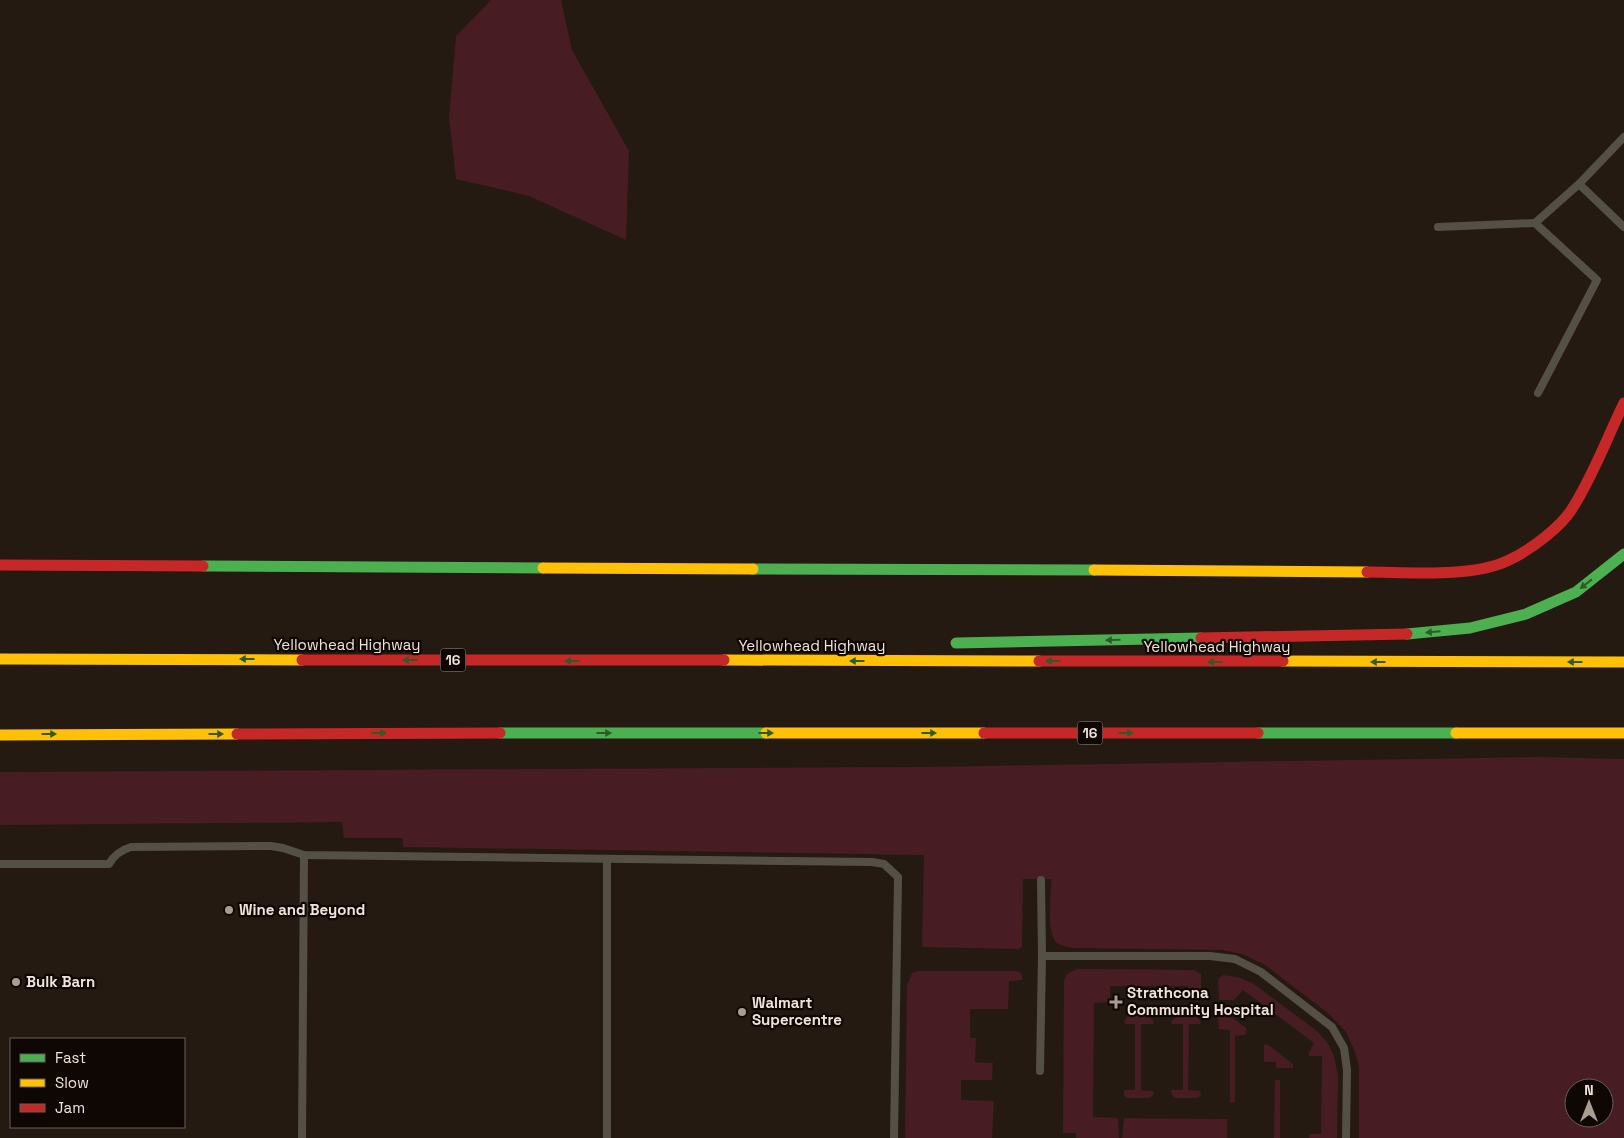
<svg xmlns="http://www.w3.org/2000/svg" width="1624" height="1138" font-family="'Space Grotesk',sans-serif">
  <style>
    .green { fill: #471c22; fill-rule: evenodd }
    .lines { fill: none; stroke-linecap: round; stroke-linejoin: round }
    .lane { stroke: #555045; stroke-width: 8 }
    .fast { stroke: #4caf50; stroke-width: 11 }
    .slow { stroke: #ffc107; stroke-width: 11 }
    .jam { stroke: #c62828; stroke-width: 11 }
    .oneway { fill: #2d5b2a }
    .poi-dot { fill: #a99d93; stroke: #0e0703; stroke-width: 2 }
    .labels { text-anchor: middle; stroke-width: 4.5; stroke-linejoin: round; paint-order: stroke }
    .shield { fill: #0e0703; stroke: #aca199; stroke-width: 1 }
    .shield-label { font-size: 14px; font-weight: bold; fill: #f0e3d9 }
    .street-label { font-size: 15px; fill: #f0e3d9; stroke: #0e0703 }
    .poi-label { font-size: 15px; font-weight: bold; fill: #f0e3d9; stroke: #0e0703; text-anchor: start }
  </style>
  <rect width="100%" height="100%" fill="#241a11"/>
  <!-- green -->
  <g class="green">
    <path d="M 491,0 L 561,0 L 572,50 L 629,151 L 626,240 L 529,196 L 456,179 L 449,117 L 456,36 Z"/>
    <path d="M 1537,757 L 1624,759 L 1624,1138 L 1359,1138 L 1359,1067 L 1355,1052 L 1346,1032 L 1329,1014 L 1265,965 L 1242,954 L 1222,950 L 1073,948 C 1067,947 1062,946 1057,943 C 1045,932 1052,895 1051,879 L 1023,879 L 1022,947 L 1018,949 L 922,947 L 924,855 L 403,847 L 403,838 L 344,838 L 342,822 L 0,825 L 0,772 L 919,767 ZM 1574,1088 L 1604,1088 L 1604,1118 L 1574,1118 Z"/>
    <path d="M 1077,969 L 1194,970 L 1201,974 L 1201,991 L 1196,996 L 1188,996 L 1188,986 L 1110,986 L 1110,1002 L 1094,1003 L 1093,1117 L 1118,1118 L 1119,1138 L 1076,1138 L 1076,1133 L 1063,1133 L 1064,981 L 1067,974 Z"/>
    <path d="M 918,971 L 1017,971 L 1022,974 L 1022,980 L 1009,981 L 1008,1009 L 970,1009 L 970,1038 L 976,1038 L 975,1062 L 993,1063 L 992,1080 L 961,1080 L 961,1100 L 994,1101 L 992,1138 L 905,1138 L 907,985 L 912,973 Z"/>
    <path d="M 1223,975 L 1238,977 L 1254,984 L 1317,1031 L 1327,1042 L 1334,1056 L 1338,1075 L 1337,1138 L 1309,1138 L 1310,1134 L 1321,1134 L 1322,1056 L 1310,1056 L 1308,1054 L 1314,1043 L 1243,990 L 1234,1000 L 1219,1000 L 1218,979 Z"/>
    <path d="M 1128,1016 L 1149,1016 L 1154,1022 L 1153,1024 L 1141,1024 L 1141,1090 L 1153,1091 L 1154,1094 L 1150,1098 L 1127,1098 L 1124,1095 L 1124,1090 L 1135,1090 L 1135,1024 L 1125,1024 L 1124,1021 Z"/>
    <path d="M 1219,1016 L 1233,1018 L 1247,1029 L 1245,1035 L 1235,1036 L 1235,1102 L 1230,1103 L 1230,1030 L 1219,1029 L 1218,1018 Z"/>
    <path d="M 1176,1017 L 1197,1017 L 1201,1022 L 1200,1024 L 1189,1024 L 1188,1090 L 1200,1091 L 1201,1095 L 1198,1098 L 1175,1098 L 1171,1093 L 1171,1090 L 1183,1090 L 1183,1024 L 1172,1024 L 1171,1021 Z"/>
    <path d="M 1267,1044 L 1293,1064 L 1293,1068 L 1276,1068 L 1276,1062 L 1264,1062 L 1264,1045 Z"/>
    <path d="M 1275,1080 L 1280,1080 L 1280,1138 L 1274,1138 Z"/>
    <path d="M 1124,1118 L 1227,1119 L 1227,1138 L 1122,1138 Z"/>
  </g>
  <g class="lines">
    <!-- lane -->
    <g class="lane">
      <path d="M 1624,137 L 1579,184 L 1624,227"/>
      <path d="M 1535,223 L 1597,280 L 1538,393"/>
      <path d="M 1438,227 L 1535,223 L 1579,184"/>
      <path d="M 0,864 L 109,864 C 114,855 121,850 131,847 L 271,846 L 283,848 L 304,855 L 872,862 L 884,864 L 898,877 L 894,1138"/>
      <path d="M 1041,880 L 1042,956"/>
      <path d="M 1040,1071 L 1042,956 L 1210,956 L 1235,959 L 1261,972 L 1332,1027 L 1344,1048 L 1347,1070 L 1346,1138"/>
      <path d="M 302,1138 L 304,855"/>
      <path d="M 607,1138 L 607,860"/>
    </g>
    <!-- fast -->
    <g class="fast">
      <path d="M 203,566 L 543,568"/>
      <path d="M 753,569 L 1094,570"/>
      <path d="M 1407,634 L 1470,628 L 1526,614 L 1576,592 L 1624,554"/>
      <path d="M 956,643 L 1201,638"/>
      <path d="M 500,733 L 766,733"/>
      <path d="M 1258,733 L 1456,733"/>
    </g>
    <!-- slow -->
    <g class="slow">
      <path d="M 543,568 L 753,569"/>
      <path d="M 1094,570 L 1367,572"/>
      <path d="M 0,659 L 302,660"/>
      <path d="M 724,660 L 1039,661"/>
      <path d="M 1283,661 L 1624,662"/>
      <path d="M 766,733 L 984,733"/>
      <path d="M 1456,733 L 1624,733"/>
      <path d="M 0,735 L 237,734"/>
    </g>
    <!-- jam -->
    <g class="jam">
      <path d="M 0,565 L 203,566"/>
      <path d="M 1367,572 C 1406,572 1471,578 1507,561 C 1520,555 1534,546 1545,537 C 1555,529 1565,520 1572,509 C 1593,476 1607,438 1624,403"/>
      <path d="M 1201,638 L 1407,634"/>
      <path d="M 302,660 L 724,660"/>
      <path d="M 1039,661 L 1283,661"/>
      <path d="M 984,733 L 1258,733"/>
      <path d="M 237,734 L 500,733"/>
    </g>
  </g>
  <!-- one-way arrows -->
  <defs><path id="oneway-solid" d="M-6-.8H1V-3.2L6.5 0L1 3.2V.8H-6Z" transform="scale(1.25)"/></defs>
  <g class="oneway">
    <use href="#oneway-solid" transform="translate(1586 584) rotate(142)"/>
    <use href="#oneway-solid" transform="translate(1433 632) rotate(175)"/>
    <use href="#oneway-solid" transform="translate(1113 640) rotate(179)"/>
    <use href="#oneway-solid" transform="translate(247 659) rotate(-180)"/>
    <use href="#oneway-solid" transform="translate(410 660) rotate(-180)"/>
    <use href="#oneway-solid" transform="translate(572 661) rotate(-180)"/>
    <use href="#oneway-solid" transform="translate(857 661) rotate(-180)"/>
    <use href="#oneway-solid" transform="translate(1053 661) rotate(-180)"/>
    <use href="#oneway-solid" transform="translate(1215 662) rotate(-180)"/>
    <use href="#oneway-solid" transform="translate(1378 662) rotate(-180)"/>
    <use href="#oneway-solid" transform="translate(1575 662) rotate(-180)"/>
    <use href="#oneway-solid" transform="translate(379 733)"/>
    <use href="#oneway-solid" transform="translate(604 733)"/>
    <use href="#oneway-solid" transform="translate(766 733)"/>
    <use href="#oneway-solid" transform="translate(929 733)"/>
    <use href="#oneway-solid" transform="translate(1126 733)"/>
    <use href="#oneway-solid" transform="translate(49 734)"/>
    <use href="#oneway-solid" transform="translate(216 734)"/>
  </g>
  <!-- markers -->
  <g class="poi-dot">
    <circle cx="229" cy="910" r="5"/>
    <circle cx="16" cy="982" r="5"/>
    <path d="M1113.5 994.5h5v5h5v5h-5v5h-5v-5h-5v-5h5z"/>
    <circle cx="742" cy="1012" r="5"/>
  </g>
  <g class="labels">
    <!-- shield labels -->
    <g class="shield">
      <rect x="440.5" y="648.5" width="25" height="23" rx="4"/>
      <rect x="1077.5" y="721.5" width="25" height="23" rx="4"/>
    </g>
    <g class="shield-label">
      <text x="453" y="665">16</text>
      <text x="1090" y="738">16</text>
    </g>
    <!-- street labels -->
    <g class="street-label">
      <text x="347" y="650">Yellowhead Highway</text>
      <text x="812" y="651">Yellowhead Highway</text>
      <text x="1217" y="652">Yellowhead Highway</text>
    </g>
    <!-- poi labels -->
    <g class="poi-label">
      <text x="239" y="915">Wine and Beyond</text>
      <text x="26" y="987">Bulk Barn</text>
      <text x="1127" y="998">Strathcona<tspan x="1127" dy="17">Community Hospital</tspan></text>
      <text x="752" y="1008">Walmart<tspan x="752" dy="17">Supercentre</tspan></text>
    </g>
  </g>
  <!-- legend -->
  <rect x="10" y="1038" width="175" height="90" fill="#0e0703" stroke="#685f59"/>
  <rect x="20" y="1054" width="25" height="8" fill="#4caf50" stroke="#685f59"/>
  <text x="55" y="1063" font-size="15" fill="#f0e3d9">Fast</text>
  <rect x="20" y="1079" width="25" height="8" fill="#ffc107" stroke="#685f59"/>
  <text x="55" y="1088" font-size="15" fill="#f0e3d9">Slow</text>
  <rect x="20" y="1104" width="25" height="8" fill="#c62828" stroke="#685f59"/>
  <text x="55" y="1113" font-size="15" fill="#f0e3d9">Jam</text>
  <!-- north arrow -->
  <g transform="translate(1589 1103)"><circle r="24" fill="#0e0703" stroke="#685f59"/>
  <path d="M0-4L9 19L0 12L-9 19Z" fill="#a99d93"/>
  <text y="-8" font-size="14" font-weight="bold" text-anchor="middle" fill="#f0e3d9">N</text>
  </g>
</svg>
